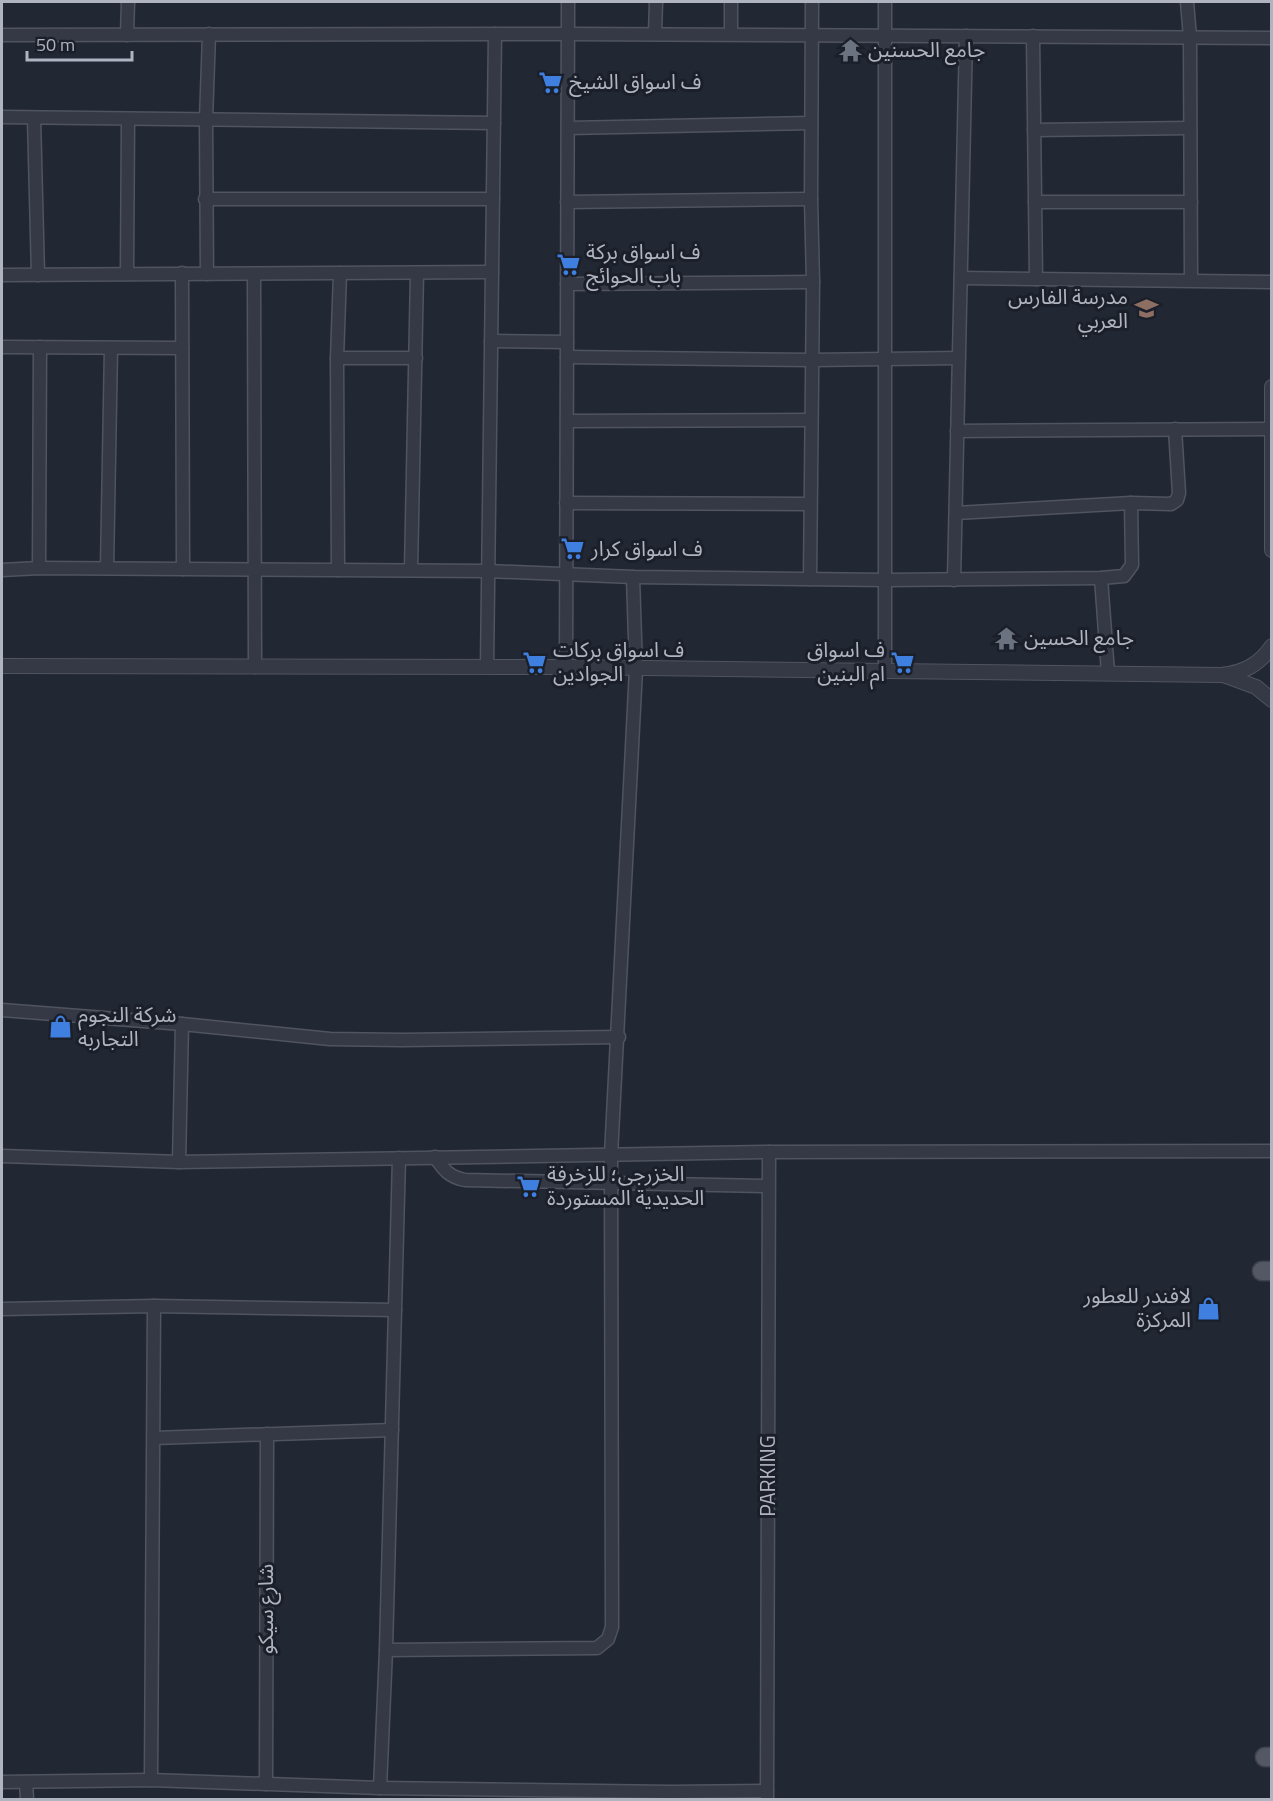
<svg xmlns="http://www.w3.org/2000/svg" width="1273" height="1801" font-family="'Titillium Web','Noto Sans Arabic',sans-serif">
  <style>
    .lines { fill: none; stroke-linecap: round; stroke-linejoin: round }
    .minor-casing { stroke: #50545f; stroke-width: 15 }
    .tertiary-casing { stroke: #50545f; stroke-width: 16 }
    .primary-casing { stroke: #3f434e; stroke-width: 21 }
    .minor { stroke: #353945; stroke-width: 12 }
    .tertiary { stroke: #353945; stroke-width: 14 }
    .primary { stroke: #535864; stroke-width: 18 }
    .labels { text-anchor: middle; stroke-width: 6; stroke-linejoin: round; paint-order: stroke }
    .poi-label { font-size: 21px; fill: #b0b4c1; stroke: #1b1f29; text-anchor: start }
    .street-label { font-size: 21px; fill: #b0b4c1; stroke: #1b1f29 }
  </style>
  <rect width="100%" height="100%" fill="#222734"/>
  <g class="lines">
    <defs>
      <g id="minor">
        <path d="M 731,2 L 731,34"/>
        <path d="M 885,2 L 885,671"/>
        <path d="M 1187,2 L 1190,37 L 1191,280"/>
        <path d="M 655,34 L 656,2"/>
        <path d="M 2,35 L 568,34 L 1272,38"/>
        <path d="M 127,35 L 128,2"/>
        <path d="M 1033,36 L 1036,279"/>
        <path d="M 2,117 L 494,123"/>
        <path d="M 34,118 L 38,275"/>
        <path d="M 568,128 L 811,123"/>
        <path d="M 1034,130 L 1190,128"/>
        <path d="M 205,199 L 493,199"/>
        <path d="M 567,202 L 811,199"/>
        <path d="M 1035,202 L 1191,202"/>
        <path d="M 182,273 L 183,569"/>
        <path d="M 127,274 L 128,119"/>
        <path d="M 207,274 L 206,120 L 209,34"/>
        <path d="M 254,274 L 255,667"/>
        <path d="M 2,275 L 492,272"/>
        <path d="M 961,278 L 1272,282"/>
        <path d="M 567,284 L 813,282"/>
        <path d="M 491,341 L 567,342"/>
        <path d="M 2,347 L 182,348"/>
        <path d="M 567,357 L 812,360 L 959,358"/>
        <path d="M 337,358 L 416,358"/>
        <path d="M 567,421 L 811,420"/>
        <path d="M 957,431 L 1271,429"/>
        <path d="M 566,503 L 810,504"/>
        <path d="M 956,513 L 1131,503 L 1171,504 L 1177,500 L 1179,493 L 1175,429"/>
        <path d="M 39,568 L 40,347"/>
        <path d="M 107,568 L 111,348"/>
        <path d="M 2,570 L 39,568 L 488,571 L 633,577 L 885,580 L 1101,578 L 1124,576 L 1132,565 L 1131,503"/>
        <path d="M 338,570 L 337,358 L 340,273"/>
        <path d="M 411,570 L 417,273"/>
        <path d="M 1101,578 L 1108,673"/>
        <path d="M 810,579 L 813,282 L 811,199 L 812,2"/>
        <path d="M 954,580 L 966,36"/>
        <path d="M 487,667 L 495,34"/>
        <path d="M 566,667 L 568,2"/>
        <path d="M 2,1010 L 182,1024 L 330,1039 L 402,1040 L 619,1037"/>
        <path d="M 2,1156 L 179,1162 L 769,1152 L 1272,1151"/>
        <path d="M 435,1157 C 444,1170 449,1177 465,1180 L 768,1186"/>
        <path d="M 179,1162 L 182,1024"/>
        <path d="M 2,1309 L 154,1306 L 395,1310"/>
        <path d="M 154,1438 L 392,1430"/>
        <path d="M 386,1650 L 597,1648 L 608,1639 L 612,1627 L 611,1155 L 636,669 L 633,577"/>
        <path d="M 151,1780 L 154,1306"/>
        <path d="M 2,1782 L 151,1780 L 380,1788 L 671,1792 L 767,1791"/>
        <path d="M 26,1782 L 27,1800"/>
        <path d="M 266,1784 L 267,1434"/>
        <path d="M 380,1788 L 386,1650 L 399,1158"/>
        <path d="M 767,1800 L 769,1152"/>
      </g>
      <g id="tertiary">
        <path d="M 1272,387 L 1272,550"/>
        <path d="M 2,666 L 566,667 L 1221,675 C 1243,673 1259,665 1272,646"/>
        <path d="M 1226,676 L 1256,687 L 1272,700"/>
      </g>
      <g id="primary">
        <path d="M 1262,1271 L 1272,1271"/>
        <path d="M 1265,1757 L 1272,1757"/>
      </g>
    </defs>
    <!-- minor casing -->
    <use href="#minor" class="minor-casing"/>
    <!-- tertiary casing -->
    <use href="#tertiary" class="tertiary-casing"/>
    <!-- primary casing -->
    <use href="#primary" class="primary-casing"/>
    <!-- minor -->
    <use href="#minor" class="minor"/>
    <!-- tertiary -->
    <use href="#tertiary" class="tertiary"/>
    <!-- primary -->
    <use href="#primary" class="primary"/>
  </g>
  <!-- icons -->
  <defs>
    <symbol id="temple-bare" viewBox="-9 -9 18 18"><path d="M0-6L5-2H3V0L6.5 2.5H4V6H1.5V3h-3V6H-4V2.5H-6.5L-3 0V-2H-5Z" fill="#6b7280" stroke="#1b1f29" stroke-width="2.5" paint-order="stroke"/></symbol>
    <symbol id="supermarket-bare" viewBox="-9 -9 18 18"><path d="M-6-5.5h2.5l.6 2H6L4.5 2H-2.5L-4.4-4H-6ZM-1.5 3.2a1.3 1.3 0 1 0 .1 0ZM3 3.2a1.3 1.3 0 1 0 .1 0Z" fill="#3f7fe0" stroke="#1b1f29" stroke-width="2.5" paint-order="stroke"/></symbol>
    <symbol id="school-bare" viewBox="-9 -9 18 18"><path d="M0-5L7-2L0 1L-7-2ZM-4 1L0 2.5L4 1V4Q0 6-4 4Z" fill="#8d6e63" stroke="#1b1f29" stroke-width="2.5" paint-order="stroke"/></symbol>
    <symbol id="shop-bare" viewBox="-9 -9 18 18"><path d="M-5-2.5h2.3a2.7 3.5 0 0 1 5.4 0H5L5.5 6h-11ZM-1.5-2.5h3a1.5 2.3 0 0 0-3 0Z" fill="#3f7fe0" stroke="#1b1f29" stroke-width="2.5" paint-order="stroke"/></symbol>
  </defs>
  <g fill-rule="evenodd">
    <use href="#temple-bare" x="834" y="34" width="33" height="33"/>
    <use href="#supermarket-bare" x="534" y="66" width="33" height="33"/>
    <use href="#supermarket-bare" x="552" y="248" width="33" height="33"/>
    <use href="#school-bare" x="1130" y="292" width="33" height="33"/>
    <use href="#supermarket-bare" x="556" y="532" width="33" height="33"/>
    <use href="#temple-bare" x="990" y="622" width="33" height="33"/>
    <use href="#supermarket-bare" x="518" y="646" width="33" height="33"/>
    <use href="#supermarket-bare" x="886" y="646" width="33" height="33"/>
    <use href="#shop-bare" x="44" y="1010" width="33" height="33"/>
    <use href="#supermarket-bare" x="512" y="1170" width="33" height="33"/>
    <use href="#shop-bare" x="1192" y="1292" width="33" height="33"/>
  </g>
  <g class="labels">
    <!-- poi labels -->
    <g class="poi-label">
      <text x="868" y="57">جامع الحسنين</text>
      <text x="569" y="89">ف اسواق الشيخ</text>
      <text x="586" y="259">ف اسواق بركة<tspan x="586" dy="24">باب الحوائج</tspan></text>
      <text x="1128" y="304" text-anchor="end">مدرسة الفارس<tspan x="1128" dy="24">العربي</tspan></text>
      <text x="591" y="556">ف اسواق كرار</text>
      <text x="1024" y="645">جامع الحسين</text>
      <text x="553" y="657">ف اسواق بركات<tspan x="553" dy="24">الجوادين</tspan></text>
      <text x="885" y="657" text-anchor="end">ف اسواق<tspan x="885" dy="24">ام البنين</tspan></text>
      <text x="78" y="1022">شركة النجوم<tspan x="78" dy="24">التجاربه</tspan></text>
      <text x="547" y="1181">الخزرجي؛ للزخرفة<tspan x="547" dy="24">الحديدية المستوردة</tspan></text>
      <text x="1191" y="1303" text-anchor="end">لافندر للعطور<tspan x="1191" dy="24">المركزة</tspan></text>
    </g>
    <!-- street labels -->
    <g class="street-label">
      <text transform="translate(768 1476) rotate(-90)" y="7">PARKING</text>
      <text transform="translate(266 1609) rotate(-90)" y="7">شارع سيكو</text>
    </g>
  </g>
  <!-- border -->
  <rect width="1273" height="1801" fill="none" stroke="#b0b4c1" stroke-width="6"/>
  <!-- scale -->
  <path d="M27 51v9h105v-9" fill="none" stroke="#b0b4c1" stroke-width="3"/>
  <text x="36" y="51" font-size="18" fill="#b0b4c1" stroke="#1b1f29" stroke-width="4.5" paint-order="stroke">50 m</text>
</svg>
